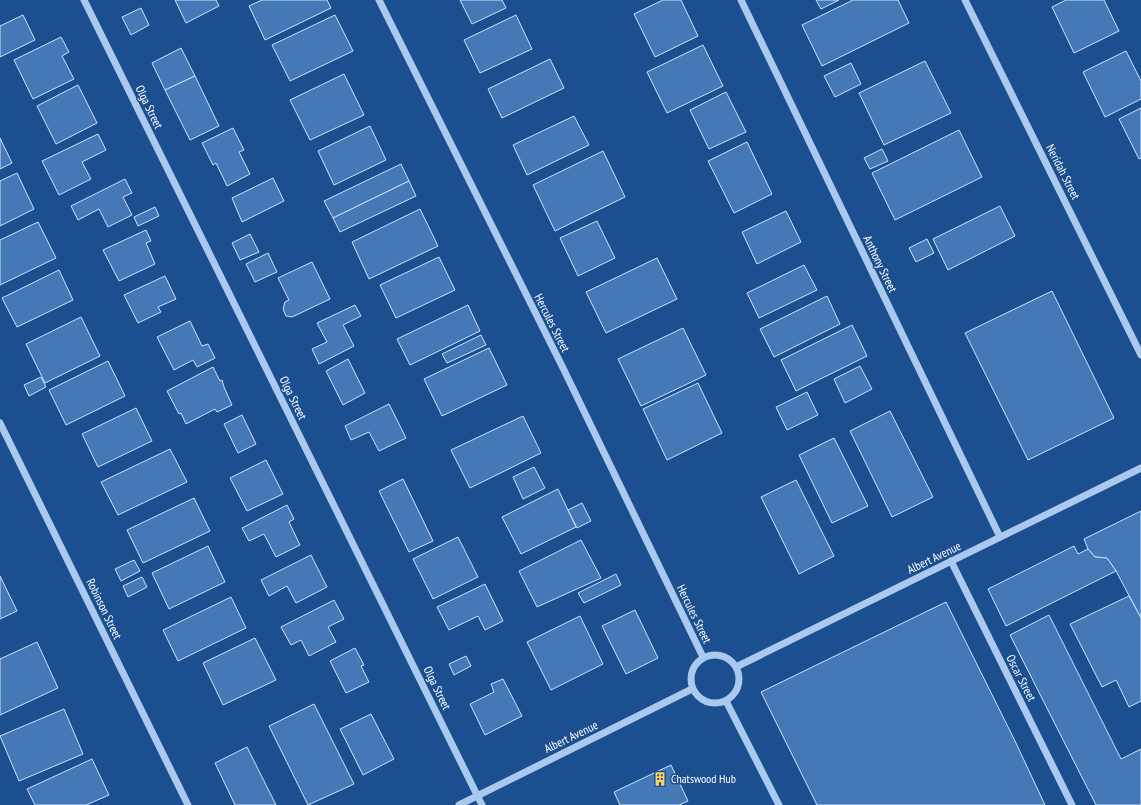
<svg xmlns="http://www.w3.org/2000/svg" width="1141" height="805" font-family="'PT Sans Narrow',sans-serif">
  <style>
    .building { fill: #4478b7; stroke: #cfe3fa }
    .lines { fill: none; stroke-linecap: round; stroke-linejoin: round }
    .minor { stroke: #a9c9ee; stroke-width: 7 }
    .labels { text-anchor: middle; stroke-width: 3; stroke-linejoin: round; paint-order: stroke }
    .street-label { font-size: 12px; fill: #fff; stroke: #1b4f8f }
    .poi-label { font-size: 12px; fill: #fff; stroke: #1b4f8f; text-anchor: start }
  </style>
  <rect width="100%" height="100%" fill="#1b4f8f"/>
  <!-- building -->
  <g class="building">
    <path d="M 175,0 L 216,0 L 219,6 L 186,23 Z"/>
    <path d="M 262,0 L 327,0 L 331,8 L 265,40 L 249,6 Z"/>
    <path d="M 460,0 L 502,0 L 506,8 L 472,24 Z"/>
    <path d="M 663,0 L 681,0 L 698,36 L 655,57 L 634,14 Z"/>
    <path d="M 816,0 L 839,0 L 821,9 Z"/>
    <path d="M 853,0 L 898,0 L 909,23 L 822,66 L 802,25 Z"/>
    <path d="M 1066,0 L 1104,0 L 1119,31 L 1074,53 L 1052,7 Z"/>
    <path d="M 141,8 L 149,25 L 131,35 L 122,17 Z"/>
    <path d="M 23,15 L 35,40 L 0,57 L 0,26 Z"/>
    <path d="M 335,15 L 353,51 L 290,81 L 272,45 Z"/>
    <path d="M 516,15 L 532,49 L 480,73 L 464,40 Z"/>
    <path d="M 61,37 L 69,52 L 62,56 L 74,79 L 33,99 L 14,60 Z"/>
    <path d="M 703,45 L 723,86 L 667,113 L 647,72 Z"/>
    <path d="M 181,48 L 195,76 L 165,90 L 152,63 Z"/>
    <path d="M 1126,51 L 1141,81 L 1141,99 L 1105,117 L 1083,72 Z"/>
    <path d="M 550,59 L 564,88 L 502,118 L 488,89 Z"/>
    <path d="M 925,61 L 951,113 L 884,145 L 859,93 Z"/>
    <path d="M 851,63 L 861,84 L 835,97 L 824,76 Z"/>
    <path d="M 344,74 L 364,115 L 310,140 L 290,100 Z"/>
    <path d="M 195,76 L 219,126 L 190,140 L 165,90 Z"/>
    <path d="M 78,85 L 97,123 L 56,144 L 37,106 Z"/>
    <path d="M 726,92 L 746,132 L 709,149 L 690,110 Z"/>
    <path d="M 1141,108 L 1141,158 L 1139,159 L 1119,119 Z"/>
    <path d="M 574,116 L 589,145 L 527,175 L 513,145 Z"/>
    <path d="M 370,126 L 386,160 L 334,185 L 318,151 Z"/>
    <path d="M 233,128 L 244,150 L 239,152 L 250,174 L 227,186 L 216,163 L 213,165 L 202,143 Z"/>
    <path d="M 959,130 L 982,177 L 895,220 L 872,173 Z"/>
    <path d="M 98,134 L 106,150 L 82,162 L 91,179 L 59,195 L 42,161 Z"/>
    <path d="M 0,138 L 12,163 L 0,169 Z"/>
    <path d="M 747,142 L 772,194 L 734,213 L 708,161 Z"/>
    <path d="M 882,149 L 888,161 L 870,169 L 864,158 Z"/>
    <path d="M 603,151 L 625,197 L 555,231 L 533,185 Z"/>
    <path d="M 401,164 L 409,181 L 333,218 L 324,201 Z"/>
    <path d="M 17,173 L 34,209 L 0,226 L 0,181 Z"/>
    <path d="M 273,178 L 284,201 L 242,222 L 232,198 Z"/>
    <path d="M 125,179 L 132,193 L 123,197 L 132,215 L 108,227 L 99,209 L 78,220 L 71,206 Z"/>
    <path d="M 409,181 L 416,196 L 340,232 L 333,218 Z"/>
    <path d="M 1000,206 L 1015,236 L 948,270 L 933,239 Z"/>
    <path d="M 155,207 L 159,216 L 138,226 L 134,217 Z"/>
    <path d="M 420,209 L 438,246 L 369,279 L 352,242 Z"/>
    <path d="M 786,211 L 801,242 L 757,264 L 742,232 Z"/>
    <path d="M 597,221 L 615,258 L 578,276 L 560,238 Z"/>
    <path d="M 38,222 L 56,258 L 0,285 L 0,240 Z"/>
    <path d="M 146,230 L 151,241 L 146,243 L 155,264 L 119,281 L 103,250 Z"/>
    <path d="M 250,234 L 259,252 L 240,260 L 232,243 Z"/>
    <path d="M 927,239 L 934,253 L 916,262 L 909,248 Z"/>
    <path d="M 268,253 L 277,272 L 255,282 L 246,264 Z"/>
    <path d="M 439,257 L 455,290 L 396,318 L 380,285 Z"/>
    <path d="M 657,258 L 677,299 L 606,333 L 586,292 Z"/>
    <path d="M 312,262 L 330,299 L 292,317 L 286,316 L 283,309 L 285,302 L 289,300 L 278,278 Z"/>
    <path d="M 804,265 L 817,290 L 759,318 L 747,293 Z"/>
    <path d="M 59,270 L 73,300 L 17,327 L 2,298 Z"/>
    <path d="M 165,276 L 176,299 L 158,307 L 161,312 L 138,323 L 124,295 Z"/>
    <path d="M 1052,291 L 1114,418 L 1028,460 L 965,333 Z"/>
    <path d="M 827,296 L 840,324 L 774,357 L 760,329 Z"/>
    <path d="M 355,305 L 361,316 L 343,325 L 354,346 L 319,364 L 312,349 L 327,342 L 317,323 Z"/>
    <path d="M 468,305 L 480,331 L 410,365 L 397,339 Z"/>
    <path d="M 81,317 L 100,356 L 45,383 L 26,344 Z"/>
    <path d="M 190,321 L 202,346 L 208,344 L 215,358 L 197,367 L 193,360 L 174,370 L 157,337 Z"/>
    <path d="M 852,325 L 867,356 L 796,391 L 781,360 Z"/>
    <path d="M 683,328 L 706,375 L 641,406 L 618,359 Z"/>
    <path d="M 481,335 L 486,345 L 447,363 L 442,354 Z"/>
    <path d="M 489,348 L 507,385 L 442,416 L 424,379 Z"/>
    <path d="M 348,359 L 365,393 L 343,405 L 326,371 Z"/>
    <path d="M 108,361 L 125,396 L 66,425 L 49,390 Z"/>
    <path d="M 860,366 L 872,389 L 845,403 L 834,379 Z"/>
    <path d="M 213,367 L 220,381 L 222,380 L 224,387 L 232,405 L 217,412 L 215,409 L 186,424 L 181,413 L 179,414 L 167,391 Z"/>
    <path d="M 41,377 L 46,387 L 29,396 L 24,385 Z"/>
    <path d="M 698,383 L 722,433 L 667,460 L 643,409 Z"/>
    <path d="M 807,392 L 818,415 L 787,430 L 776,407 Z"/>
    <path d="M 389,404 L 406,438 L 379,451 L 369,432 L 351,440 L 345,426 Z"/>
    <path d="M 136,408 L 152,441 L 98,467 L 82,434 Z"/>
    <path d="M 890,411 L 933,497 L 892,517 L 850,431 Z"/>
    <path d="M 242,415 L 256,444 L 238,453 L 224,424 Z"/>
    <path d="M 523,416 L 541,453 L 470,488 L 451,450 Z"/>
    <path d="M 834,438 L 868,506 L 832,523 L 799,455 Z"/>
    <path d="M 170,449 L 187,482 L 118,515 L 101,482 Z"/>
    <path d="M 266,460 L 283,494 L 247,511 L 230,478 Z"/>
    <path d="M 534,467 L 545,488 L 523,499 L 513,477 Z"/>
    <path d="M 403,479 L 433,541 L 409,552 L 379,491 Z"/>
    <path d="M 796,480 L 834,556 L 799,574 L 761,497 Z"/>
    <path d="M 558,489 L 576,527 L 521,554 L 502,517 Z"/>
    <path d="M 194,498 L 210,531 L 143,563 L 127,530 Z"/>
    <path d="M 582,503 L 591,521 L 577,528 L 568,510 Z"/>
    <path d="M 287,505 L 294,519 L 289,522 L 300,545 L 276,557 L 264,534 L 249,541 L 242,528 Z"/>
    <path d="M 1141,511 L 1141,618 L 1116,571 L 1107,558 L 1095,557 L 1088,549 L 1084,539 Z"/>
    <path d="M 458,537 L 478,577 L 433,599 L 413,559 Z"/>
    <path d="M 581,540 L 601,578 L 537,607 L 519,571 Z"/>
    <path d="M 208,546 L 225,582 L 169,609 L 152,573 Z"/>
    <path d="M 1074,546 L 1078,554 L 1088,549 L 1095,557 L 1107,558 L 1116,571 L 1006,626 L 988,589 Z"/>
    <path d="M 311,555 L 327,587 L 296,603 L 287,586 L 269,596 L 261,580 Z"/>
    <path d="M 134,560 L 140,571 L 121,581 L 115,569 Z"/>
    <path d="M 616,574 L 621,585 L 584,603 L 578,593 Z"/>
    <path d="M 0,576 L 17,611 L 0,619 Z"/>
    <path d="M 142,577 L 147,587 L 128,597 L 123,586 Z"/>
    <path d="M 485,584 L 503,621 L 485,630 L 478,616 L 449,630 L 437,607 Z"/>
    <path d="M 1129,596 L 1141,618 L 1141,701 L 1129,707 L 1116,680 L 1102,687 L 1070,624 Z"/>
    <path d="M 231,597 L 246,628 L 178,661 L 163,630 Z"/>
    <path d="M 334,600 L 344,619 L 328,627 L 336,642 L 309,656 L 301,640 L 291,645 L 281,627 Z"/>
    <path d="M 946,602 L 1015,741 L 1045,805 L 817,805 L 761,692 Z"/>
    <path d="M 635,610 L 658,658 L 626,674 L 602,626 Z"/>
    <path d="M 1049,615 L 1121,759 L 1141,749 L 1141,805 L 1096,805 L 1010,635 Z"/>
    <path d="M 580,616 L 603,664 L 551,690 L 527,642 Z"/>
    <path d="M 255,638 L 276,680 L 223,705 L 203,663 Z"/>
    <path d="M 37,642 L 58,688 L 0,715 L 0,659 Z"/>
    <path d="M 355,648 L 364,665 L 361,666 L 369,682 L 346,693 L 330,661 Z"/>
    <path d="M 466,656 L 471,666 L 454,675 L 449,664 Z"/>
    <path d="M 503,679 L 522,716 L 485,735 L 470,704 L 494,692 L 491,684 Z"/>
    <path d="M 314,704 L 354,784 L 308,805 L 269,726 Z"/>
    <path d="M 64,709 L 83,754 L 19,781 L 0,736 Z"/>
    <path d="M 371,714 L 394,759 L 363,775 L 340,729 Z"/>
    <path d="M 247,747 L 276,805 L 235,805 L 215,763 Z"/>
    <path d="M 92,759 L 109,795 L 86,805 L 35,805 L 27,789 Z"/>
    <path d="M 671,765 L 688,801 L 679,805 L 620,805 L 614,792 Z"/>
  </g>
  <g class="lines">
    <!-- minor -->
    <g class="minor">
      <path d="M 84,0 L 482,805"/>
      <path d="M 379,0 L 563,368 L 703,657"/>
      <path d="M 741,0 L 1000,537"/>
      <path d="M 965,0 L 1141,355"/>
      <path d="M 0,423 L 188,805"/>
      <path d="M 951,561 L 1072,805"/>
      <circle cx="715" cy="679" r="24"/>
      <path d="M 736,667 L 1141,468"/>
      <path d="M 726,701 L 779,805"/>
      <path d="M 459,805 L 692,689"/>
    </g>
  </g>
  <!-- icons -->
  <defs>
    <symbol id="building-bare" viewBox="-9 -9 18 18"><path d="M-4-6H4V6H1V3H-1V6H-4ZM-2.5-4.3h1.7v1.8h-1.7ZM.8-4.3h1.7v1.8H.8ZM-2.5-1h1.7V.8h-1.7ZM.8-1h1.7V.8H.8Z" fill="#ffd166" stroke="#1b4f8f" stroke-width="2.5" paint-order="stroke"/></symbol>
  </defs>
  <g fill-rule="evenodd">
    <use href="#building-bare" x="650" y="769" width="20" height="20"/>
  </g>
  <g class="labels">
    <!-- street labels -->
    <g class="street-label">
      <text transform="translate(149 107) rotate(64)" y="4">Olga Street</text>
      <text transform="translate(1063 172) rotate(63)" y="4">Neridah Street</text>
      <text transform="translate(880 264) rotate(64)" y="4">Anthony Street</text>
      <text transform="translate(552 323) rotate(63)" y="4">Hercules Street</text>
      <text transform="translate(293 398) rotate(64)" y="4">Olga Street</text>
      <text transform="translate(934 558) rotate(-26)" y="4">Albert Avenue</text>
      <text transform="translate(104 609) rotate(64)" y="4">Robinson Street</text>
      <text transform="translate(694 614) rotate(64)" y="4">Hercules Street</text>
      <text transform="translate(1021 678) rotate(63)" y="4">Oscar Street</text>
      <text transform="translate(437 688) rotate(64)" y="4">Olga Street</text>
      <text transform="translate(571 737) rotate(-26)" y="4">Albert Avenue</text>
    </g>
    <!-- poi labels -->
    <g class="poi-label">
      <text x="671" y="783">Chatswood Hub</text>
    </g>
  </g>
</svg>
